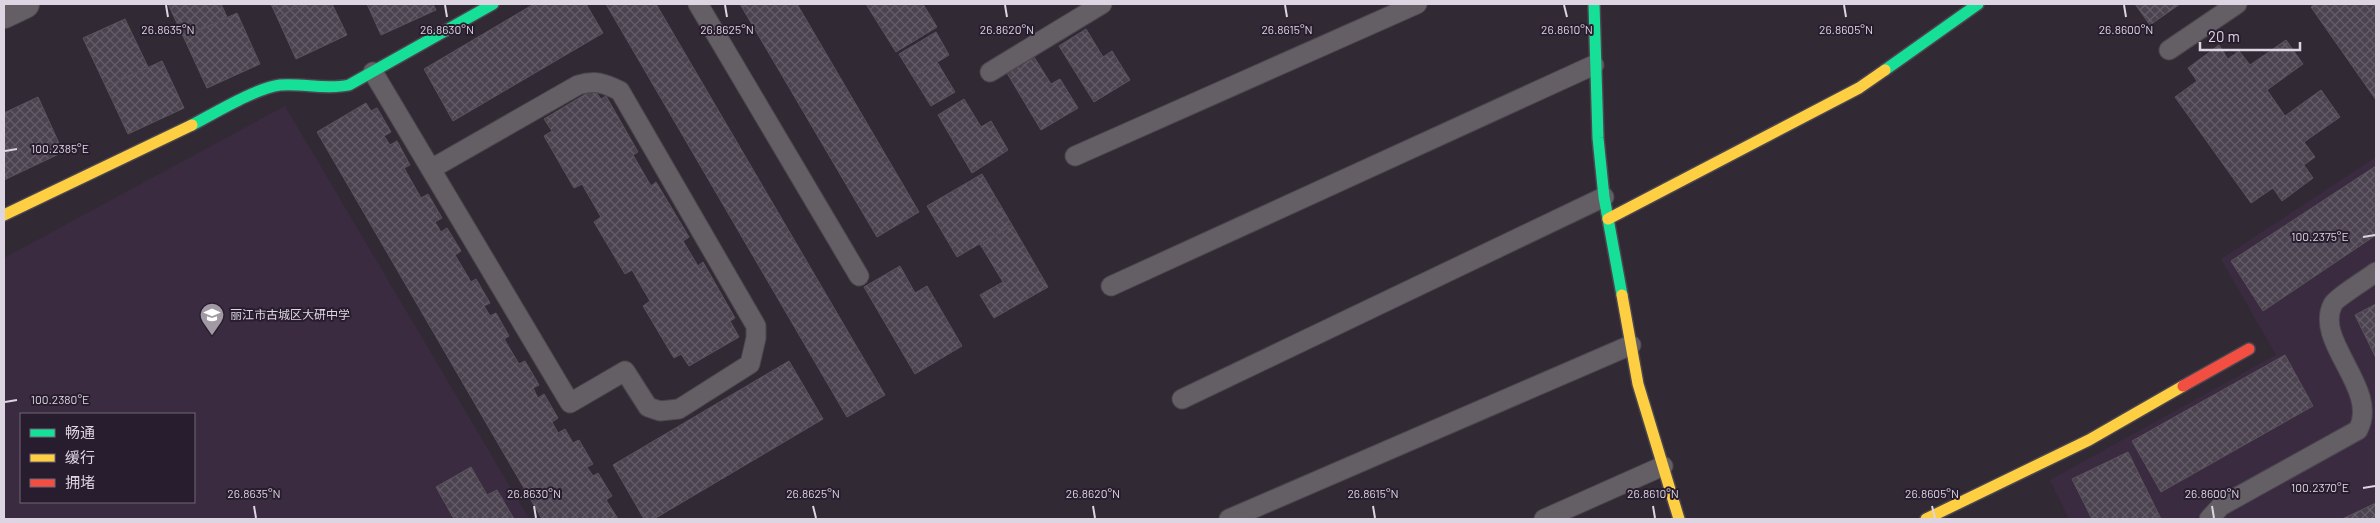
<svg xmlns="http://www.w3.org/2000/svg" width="2380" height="523" font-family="Barlow,'Noto Sans SC',sans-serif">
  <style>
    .built { fill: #3a2b41; fill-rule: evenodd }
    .building { fill: url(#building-cross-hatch); stroke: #59535b }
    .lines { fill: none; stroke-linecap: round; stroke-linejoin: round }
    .lane-casing { stroke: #4c464f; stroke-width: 21 }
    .street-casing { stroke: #4c464f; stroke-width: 30 }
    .fast-casing { stroke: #4c464f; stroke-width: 14 }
    .slow-casing { stroke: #4c464f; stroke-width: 14 }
    .jam-casing { stroke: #4c464f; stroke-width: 14 }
    .lane { stroke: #635f65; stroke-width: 19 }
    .street { stroke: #635f65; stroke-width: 28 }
    .fast { stroke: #16e098; stroke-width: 11 }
    .slow { stroke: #ffcf43; stroke-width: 11 }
    .jam { stroke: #f24e42; stroke-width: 11 }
    .ticks { fill: none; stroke: #ddd5e1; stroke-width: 2 }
    .labels { text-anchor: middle; stroke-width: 4; stroke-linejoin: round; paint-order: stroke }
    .poi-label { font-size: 12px; fill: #ddd5e1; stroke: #281d2e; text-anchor: start }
    .ticks-label { font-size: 12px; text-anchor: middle; fill: #ddd5e1; stroke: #281d2e; stroke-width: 4; stroke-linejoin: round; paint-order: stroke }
  </style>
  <defs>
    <pattern id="building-cross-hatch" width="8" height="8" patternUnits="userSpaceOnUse" patternTransform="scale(1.25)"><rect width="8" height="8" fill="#4b434f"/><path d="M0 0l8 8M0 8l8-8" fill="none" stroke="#645d68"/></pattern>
  </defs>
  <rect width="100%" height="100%" fill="#312a34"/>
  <!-- built -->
  <g class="built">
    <path d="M 285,106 L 529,519 L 4,519 L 4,258 ZM 21,414 L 194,414 L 194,502 L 21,502 Z"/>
    <path d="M 2376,157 L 2376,519 L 2069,519 L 2050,480 L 2276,355 L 2221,259 Z"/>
  </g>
  <!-- building -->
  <g class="building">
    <path d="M 168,4 L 221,4 L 227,17 L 184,38 Z"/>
    <path d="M 271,4 L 305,4 L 277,17 Z"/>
    <path d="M 305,4 L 332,4 L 347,35 L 296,59 L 277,17 Z"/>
    <path d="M 367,4 L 433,4 L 436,10 L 381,35 Z"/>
    <path d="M 534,4 L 586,4 L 603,33 L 453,121 L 424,69 Z"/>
    <path d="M 606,4 L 656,4 L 885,395 L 847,417 Z"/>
    <path d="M 740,4 L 797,4 L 919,212 L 877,237 Z"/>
    <path d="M 866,4 L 923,4 L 937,27 L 896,52 Z"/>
    <path d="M 2135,4 L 2180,4 L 2150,25 Z"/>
    <path d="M 2315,4 L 2376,4 L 2376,100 L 2311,7 Z"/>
    <path d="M 237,13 L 260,64 L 207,88 L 184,38 Z"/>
    <path d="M 125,19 L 148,67 L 106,87 L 83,38 Z"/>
    <path d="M 1086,29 L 1103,57 L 1112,51 L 1130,80 L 1094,102 L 1059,46 Z"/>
    <path d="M 936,32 L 949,55 L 913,77 L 899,54 Z"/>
    <path d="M 2286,40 L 2303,64 L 2267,90 L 2285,116 L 2321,90 L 2340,117 L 2304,142 L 2315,157 L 2304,165 L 2313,178 L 2282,201 L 2273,188 L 2251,203 L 2175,97 L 2197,81 L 2188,68 L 2219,45 L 2228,59 L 2239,51 L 2250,65 Z"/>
    <path d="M 1034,57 L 1051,84 L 1060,79 L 1078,108 L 1041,130 L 1007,73 Z"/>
    <path d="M 162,61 L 184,108 L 128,134 L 106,87 Z"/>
    <path d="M 937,62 L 955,92 L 931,106 L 913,77 Z"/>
    <path d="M 594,89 L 601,99 L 606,96 L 638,152 L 633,155 L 651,186 L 656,182 L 689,237 L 683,241 L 698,266 L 703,262 L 735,318 L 730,321 L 739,337 L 689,366 L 681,354 L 674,358 L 643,306 L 650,301 L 632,270 L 625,274 L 594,222 L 601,217 L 582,184 L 574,188 L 544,136 L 552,131 L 544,119 Z"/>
    <path d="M 38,97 L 63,152 L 4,180 L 4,113 Z"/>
    <path d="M 964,99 L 981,127 L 991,121 L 1008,150 L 972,173 L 938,115 Z"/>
    <path d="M 366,103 L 371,111 L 377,108 L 391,132 L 384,136 L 390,145 L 397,141 L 410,165 L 404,168 L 421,198 L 428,194 L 442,218 L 435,222 L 441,232 L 447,228 L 461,251 L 455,255 L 471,282 L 476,279 L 490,303 L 484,306 L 490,316 L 496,313 L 509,336 L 504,339 L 519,364 L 525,361 L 539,385 L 533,388 L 538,398 L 544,394 L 558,418 L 552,422 L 558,433 L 565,429 L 573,443 L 579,440 L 593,464 L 587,467 L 593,476 L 598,473 L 612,496 L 606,500 L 618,519 L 542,519 L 317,132 Z"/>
    <path d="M 2376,166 L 2376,235 L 2263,311 L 2231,261 Z"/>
    <path d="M 982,174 L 1012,225 L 957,257 L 927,206 Z"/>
    <path d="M 1012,225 L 1048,287 L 994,318 L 980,295 L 1003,282 L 980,244 Z"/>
    <path d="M 900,266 L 915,293 L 927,286 L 962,346 L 915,374 L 864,287 Z"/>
    <path d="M 2376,304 L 2376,358 L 2355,315 Z"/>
    <path d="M 2285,355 L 2313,406 L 2161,492 L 2132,441 Z"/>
    <path d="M 789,361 L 823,419 L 654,519 L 644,519 L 613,465 Z"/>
    <path d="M 2128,452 L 2161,519 L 2092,519 L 2072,479 Z"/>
    <path d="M 471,467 L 487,495 L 497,490 L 514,519 L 454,519 L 436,487 Z"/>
    <path d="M 2376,503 L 2376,519 L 2342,519 Z"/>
  </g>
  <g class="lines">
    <defs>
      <g id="lane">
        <path d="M 698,4 L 859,276"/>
        <path d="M 2169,50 L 2237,4"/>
        <path d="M 373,72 L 570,403 L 625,371 L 648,407 L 660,411 L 679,409 L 750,364 L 756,338 L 756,326 L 620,91 C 604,83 595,80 578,85 L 431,169"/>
        <path d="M 990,72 L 1102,4"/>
        <path d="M 1075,156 L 1417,4"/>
        <path d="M 1111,286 L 1594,65"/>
        <path d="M 1182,399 L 1604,197"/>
        <path d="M 1229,519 L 1631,345"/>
        <path d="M 1544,519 L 1663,466"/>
        <path d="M 2209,519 L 2221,506 L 2358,430 C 2380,389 2313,341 2333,304 C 2336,298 2368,278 2376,272"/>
      </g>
      <path id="street" d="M 4,14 L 25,4"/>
      <g id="fast">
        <path d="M 1594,4 L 1598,138 L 1604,197 L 1622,295"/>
        <path d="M 1885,70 L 1978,4"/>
        <path d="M 192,125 C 215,113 256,88 280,85 C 303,83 326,90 349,85 L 493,4"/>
      </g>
      <g id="slow">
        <path d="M 4,215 L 192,125"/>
        <path d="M 1608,219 L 1859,88 L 1885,70"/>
        <path d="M 1622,295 L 1638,384 L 1679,519"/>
        <path d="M 1926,519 L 2089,440 L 2183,386"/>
      </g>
      <path id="jam" d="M 2183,386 L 2249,349"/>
    </defs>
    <!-- lane casing -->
    <use href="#lane" class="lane-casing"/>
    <!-- street casing -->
    <use href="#street" class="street-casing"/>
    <!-- fast casing -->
    <use href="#fast" class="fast-casing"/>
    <!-- slow casing -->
    <use href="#slow" class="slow-casing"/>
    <!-- jam casing -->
    <use href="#jam" class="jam-casing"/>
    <!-- lane -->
    <use href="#lane" class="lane"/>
    <!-- street -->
    <use href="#street" class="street"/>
    <!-- fast -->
    <use href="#fast" class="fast"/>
    <!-- slow -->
    <use href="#slow" class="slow"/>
    <!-- jam -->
    <use href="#jam" class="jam"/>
  </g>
  <!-- ticks -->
  <path class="ticks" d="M 166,5 L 168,17M 445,5 L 447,17M 725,5 L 727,17M 1005,5 L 1007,17M 1285,5 L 1287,17M 1564,5 L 1567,17M 1844,5 L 1846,17M 2124,5 L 2126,17M 5,151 L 17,149M 2363,237 L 2375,235M 5,402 L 17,400M 2363,488 L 2375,486M 254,506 L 256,518M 534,506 L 536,518M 813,506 L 816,518M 1093,506 L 1095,518M 1373,506 L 1375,518M 1653,506 L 1655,518M 1932,506 L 1935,518M 2212,506 L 2214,518"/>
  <!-- icons -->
  <defs>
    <symbol id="school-pin" viewBox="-11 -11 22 30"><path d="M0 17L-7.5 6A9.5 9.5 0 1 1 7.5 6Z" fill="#a199a4" stroke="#281d2e"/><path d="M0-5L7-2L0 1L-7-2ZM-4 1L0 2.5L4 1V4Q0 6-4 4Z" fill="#fff"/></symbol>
  </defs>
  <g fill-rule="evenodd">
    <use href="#school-pin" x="198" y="301" width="28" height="38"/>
  </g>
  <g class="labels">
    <!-- poi labels -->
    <g class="poi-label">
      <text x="230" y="319">丽江市古城区大研中学</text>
    </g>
  </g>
  <g class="ticks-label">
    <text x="168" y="34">26.8635°N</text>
    <text x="447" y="34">26.8630°N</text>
    <text x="727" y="34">26.8625°N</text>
    <text x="1007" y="34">26.8620°N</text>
    <text x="1287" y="34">26.8615°N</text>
    <text x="1567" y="34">26.8610°N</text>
    <text x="1846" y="34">26.8605°N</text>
    <text x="2126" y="34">26.8600°N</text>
    <text x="60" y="153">100.2385°E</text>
    <text x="2320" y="241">100.2375°E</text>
    <text x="60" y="404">100.2380°E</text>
    <text x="2320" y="492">100.2370°E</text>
    <text x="254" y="498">26.8635°N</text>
    <text x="534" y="498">26.8630°N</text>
    <text x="813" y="498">26.8625°N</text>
    <text x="1093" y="498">26.8620°N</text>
    <text x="1373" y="498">26.8615°N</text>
    <text x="1653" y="498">26.8610°N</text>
    <text x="1932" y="498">26.8605°N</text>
    <text x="2212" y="498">26.8600°N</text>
  </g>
  <!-- border -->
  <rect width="2380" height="523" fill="none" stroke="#ddd5e1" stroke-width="10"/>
  <!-- legend -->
  <rect x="20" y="413" width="175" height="90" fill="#281d2e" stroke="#706776"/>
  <rect x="30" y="429" width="25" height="8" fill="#16e098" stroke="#706776"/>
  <text x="65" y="438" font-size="15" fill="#ddd5e1">畅通</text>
  <rect x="30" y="454" width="25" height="8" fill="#ffcf43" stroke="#706776"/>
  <text x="65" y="463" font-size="15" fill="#ddd5e1">缓行</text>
  <rect x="30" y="479" width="25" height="8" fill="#f24e42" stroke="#706776"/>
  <text x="65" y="488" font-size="15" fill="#ddd5e1">拥堵</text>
  <!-- scale -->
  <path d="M2200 42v8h100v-8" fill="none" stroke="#ddd5e1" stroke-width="2.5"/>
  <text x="2208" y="42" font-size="15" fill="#ddd5e1" stroke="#281d2e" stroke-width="4" paint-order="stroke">20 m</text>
</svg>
